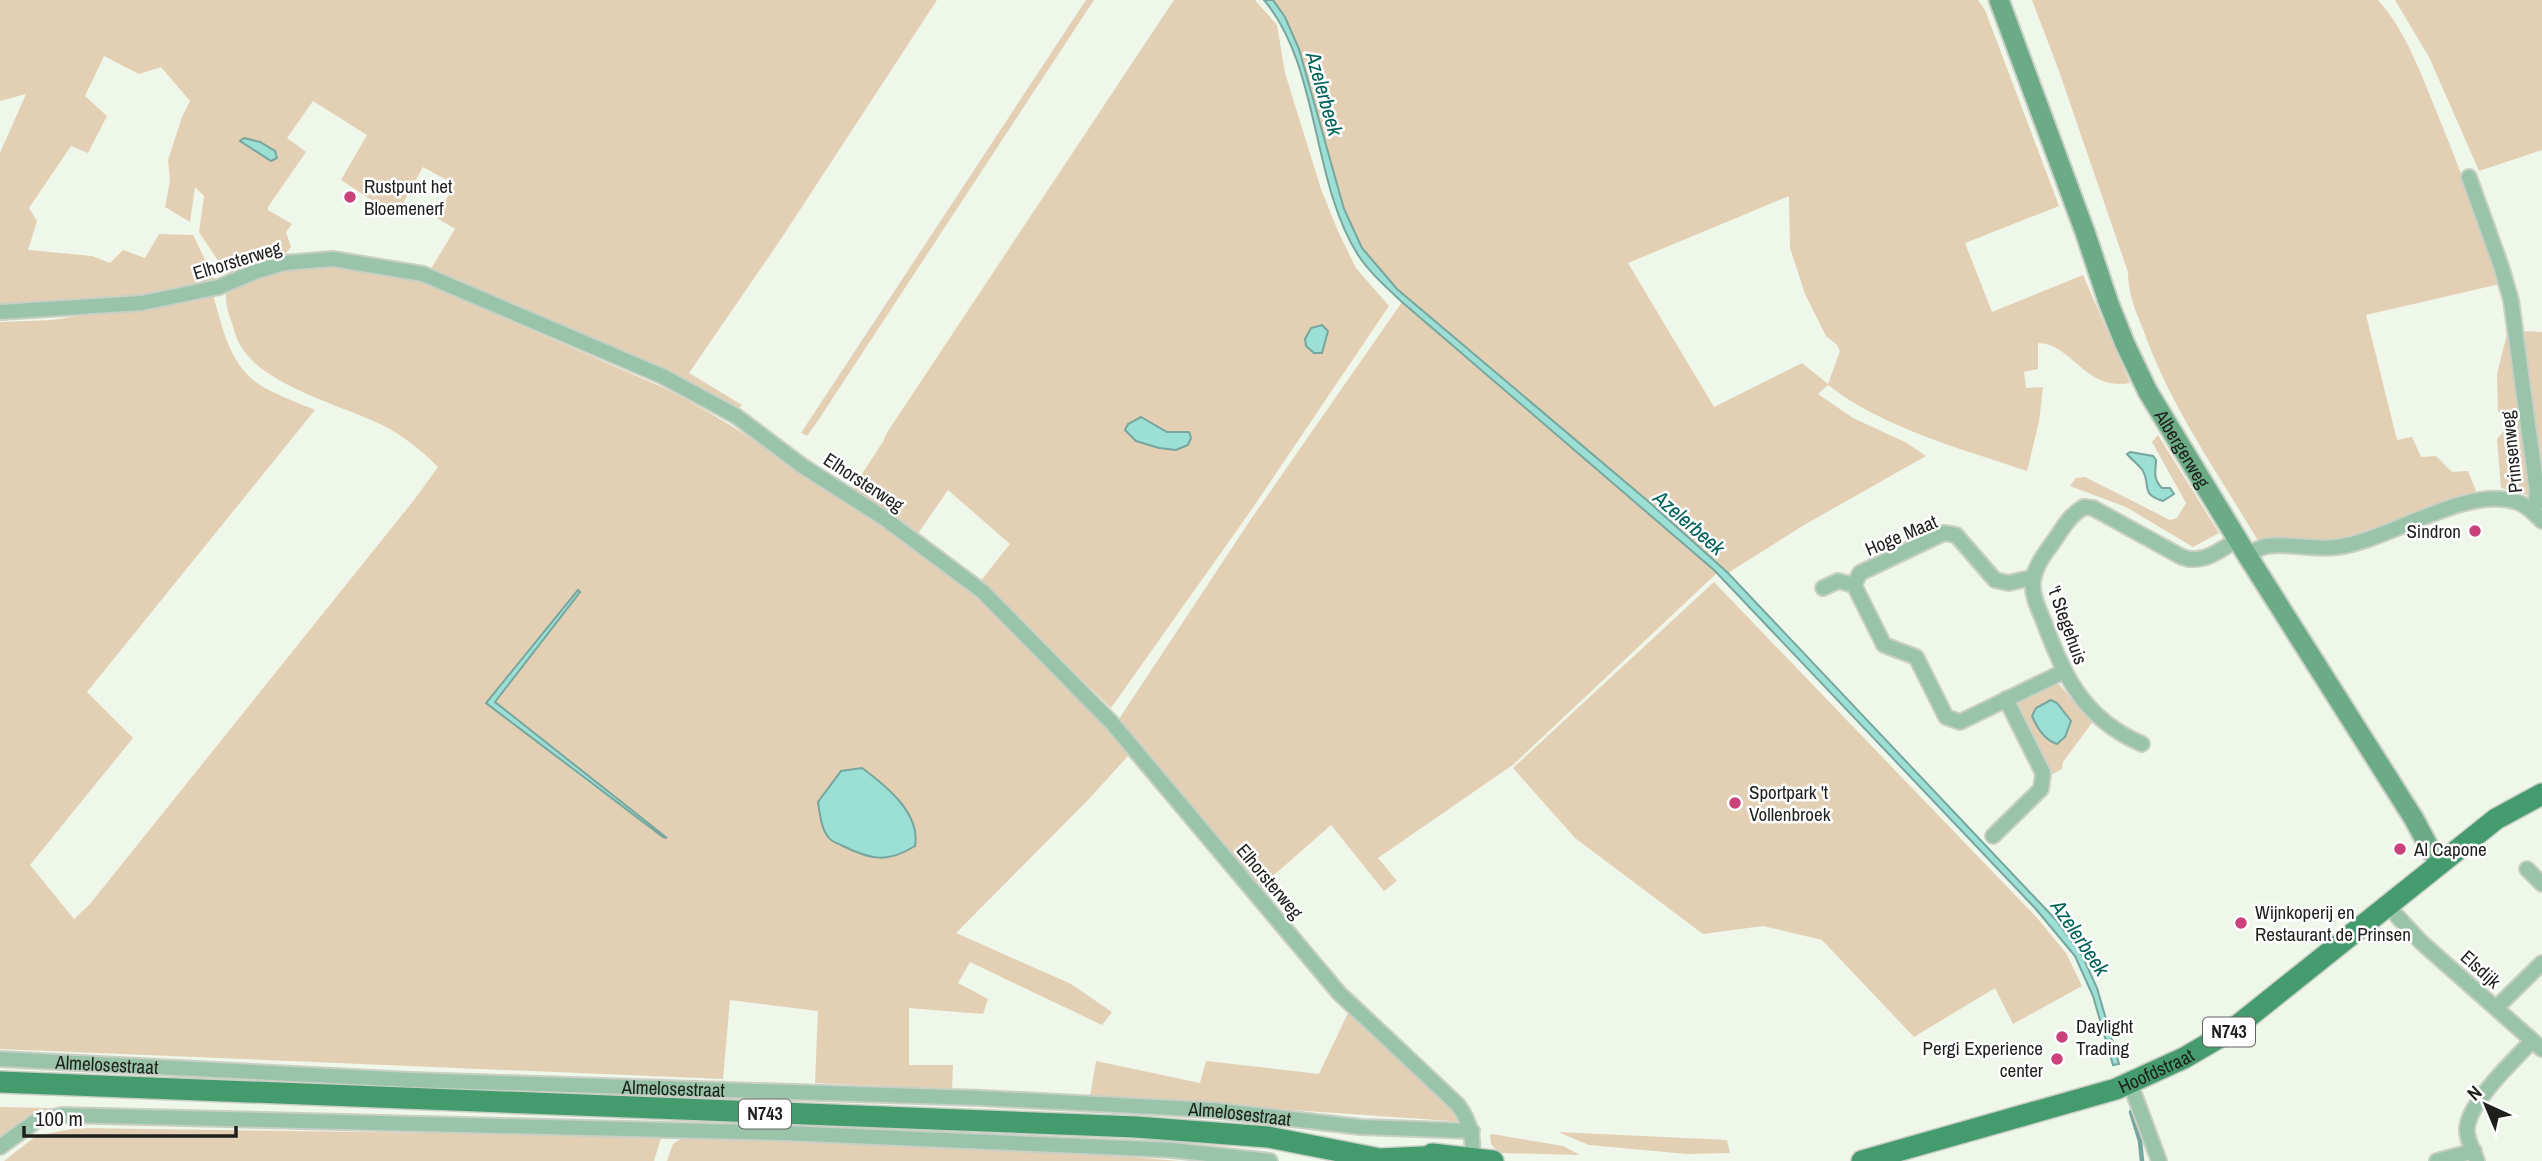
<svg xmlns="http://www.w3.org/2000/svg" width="2542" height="1161" font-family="'Archivo Narrow',sans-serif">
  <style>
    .green { fill: #e3d0b4; fill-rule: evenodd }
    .water { fill: #9cdfd5; stroke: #76a69e; stroke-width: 2 }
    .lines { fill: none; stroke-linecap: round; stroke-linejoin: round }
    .stream { stroke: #76a69e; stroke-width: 4.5 }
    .minor-casing { stroke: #c9cfc5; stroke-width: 18 }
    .secondary-casing { stroke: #c9cfc5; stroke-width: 23 }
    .primary-casing { stroke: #c9cfc5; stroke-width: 24 }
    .minor { stroke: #9ac4aa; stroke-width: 14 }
    .secondary { stroke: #6bac87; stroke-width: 19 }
    .primary { stroke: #449b6d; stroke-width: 21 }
    .poi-dot { fill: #ca417c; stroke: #fff; stroke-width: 2.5 }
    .labels { text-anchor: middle; stroke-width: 5; stroke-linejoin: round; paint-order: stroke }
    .shield { fill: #fff; stroke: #626360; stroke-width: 2 }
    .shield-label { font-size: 18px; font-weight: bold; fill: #1e201c }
    .poi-label { font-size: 19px; fill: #1e201c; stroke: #fff; text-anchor: start }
    .street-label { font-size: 19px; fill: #1e201c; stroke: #fff }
    .water-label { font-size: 21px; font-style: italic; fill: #006259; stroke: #fff }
  </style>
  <rect width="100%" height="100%" fill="#eff6ea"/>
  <!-- green -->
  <g class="green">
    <path d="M 0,0 L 937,0 L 779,242 L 689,373 L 742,405 L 735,411 L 636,358 L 503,300 L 429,272 L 455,229 L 437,218 L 454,184 L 423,167 L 396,216 L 341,180 L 367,135 L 313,101 L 287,138 L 306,152 L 268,207 L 268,210 L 292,224 L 286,232 L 291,247 L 282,258 L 229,277 L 199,232 L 204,196 L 195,187 L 190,222 L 165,207 L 170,181 L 168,160 L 182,117 L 190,101 L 161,67 L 139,74 L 104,56 L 85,96 L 107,116 L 88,153 L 71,146 L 29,208 L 37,221 L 28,250 L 92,256 L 110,263 L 123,250 L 145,258 L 159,234 L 193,235 L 216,282 L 119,301 L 79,300 L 0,304 L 0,153 L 26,94 L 0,101 Z"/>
    <path d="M 1086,0 L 1094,0 L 819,419 L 807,436 L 801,433 Z"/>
    <path d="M 1174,0 L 1255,0 L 1277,25 L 1285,73 L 1321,189 L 1337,229 L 1356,268 L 1389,306 L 1252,509 L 1111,708 L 1010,609 L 979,583 L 1010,544 L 948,490 L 917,535 L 851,491 L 884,440 L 886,434 ZM 1141,417 L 1167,432 L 1189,432 L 1185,445 L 1176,450 L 1136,441 Z"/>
    <path d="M 1273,0 L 1978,0 L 1985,10 L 2059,206 L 1965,243 L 1992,312 L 2083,275 L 2130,383 C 2084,391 2073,344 2038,343 L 2038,369 L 2024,372 L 2026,388 L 2043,387 L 2039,422 L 2027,471 C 1962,449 1883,428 1828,385 L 1818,394 L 1853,418 L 1907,443 L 1926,456 L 1804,525 L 1728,573 L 1649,502 L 1397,289 L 1362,248 L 1344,209 L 1299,49 ZM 1789,196 L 1790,248 L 1805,294 L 1826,336 L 1837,345 L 1840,351 L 1828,384 L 1802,363 L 1714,407 L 1628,263 Z"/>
    <path d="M 2032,0 L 2378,0 C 2405,30 2420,71 2435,108 C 2459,166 2480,224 2500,284 L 2366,315 L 2397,440 L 2412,437 L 2421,457 L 2436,456 L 2452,472 L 2468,471 L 2476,491 L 2349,538 L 2317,541 L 2257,539 C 2216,470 2169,404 2143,329 C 2135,310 2128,293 2128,272 L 2059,71 Z"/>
    <path d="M 2395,0 L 2542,0 L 2542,150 L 2479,171 L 2429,57 Z"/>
    <path d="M 331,266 L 406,278 L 431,286 L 662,387 C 716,414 765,447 815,481 C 891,532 968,585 1033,649 C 1068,682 1098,718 1129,755 L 1087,801 L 956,933 L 1071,984 L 1112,1012 L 1102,1025 L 970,962 L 958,983 L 988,999 L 983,1014 L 909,1008 L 909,1065 L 953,1065 L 952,1089 L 815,1083 L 818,1011 L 730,1000 L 723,1079 L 0,1049 L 0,322 L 52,320 L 213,295 C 223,329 230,369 265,388 C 280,396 298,403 315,410 L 87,692 L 133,738 L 30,865 L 74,919 L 90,904 L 414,500 L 438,467 C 421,450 404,436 382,425 C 342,405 260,385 239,343 C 236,337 234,330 232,323 C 228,313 225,303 226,292 L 282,269 L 296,267 ZM 580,593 L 494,702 L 665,838 L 592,785 L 487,703 Z"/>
    <path d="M 1402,302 L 1719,571 L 1514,764 L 1378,858 L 1397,881 L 1384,891 L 1331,825 L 1257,890 L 1119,719 L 1249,522 Z"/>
    <path d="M 2508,330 L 2530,496 L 2501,488 L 2497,439 L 2510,423 L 2498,411 L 2497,374 Z"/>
    <path d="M 2523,331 L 2542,332 L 2542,464 Z"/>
    <path d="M 2158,435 L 2219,533 L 2193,547 L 2126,507 L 2070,486 L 2076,478 L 2085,477 L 2170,520 L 2177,518 L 2186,503 L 2152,442 Z"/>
    <path d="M 1714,582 L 2038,919 L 2066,953 L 2082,986 L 2013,1024 L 1995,988 L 1914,1037 L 1822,940 L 1763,926 L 1703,934 L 1575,838 L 1513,768 Z"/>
    <path d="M 2052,684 L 2060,685 L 2073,701 L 2094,720 L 2063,762 L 2062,769 L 2049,776 L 2018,710 L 2020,699 Z"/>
    <path d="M 1349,1011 L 1466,1122 L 1090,1096 L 1096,1061 L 1200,1083 L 1206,1061 L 1319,1074 Z"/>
    <path d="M 0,1107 L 94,1109 L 30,1119 L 0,1137 Z"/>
    <path d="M 76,1128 L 659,1136 L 661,1138 L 654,1161 L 4,1161 L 36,1136 Z"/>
    <path d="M 1558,1132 L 1727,1140 L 1730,1153 L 1687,1154 L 1589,1145 Z"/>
    <path d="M 1492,1134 L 1563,1146 L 1580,1155 L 1499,1153 L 1491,1144 L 1490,1135 Z"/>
    <path d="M 684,1137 L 1016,1148 L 1180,1161 L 667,1161 L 673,1144 Z"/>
  </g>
  <!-- water -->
  <g class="water">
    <path d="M 1264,0 L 1273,0 L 1285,17 L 1299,49 L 1344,209 L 1362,248 L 1397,289 L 1649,502 L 1728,573 L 2057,921 L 2083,957 L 2097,988 L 2119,1064 L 2113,1065 L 2093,996 L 2075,956 L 2035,908 L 1714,570 L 1402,302 C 1387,288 1370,273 1358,255 C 1311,181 1320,66 1264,0 Z"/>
    <path d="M 244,138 L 260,142 L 275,151 L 277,158 L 271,161 L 240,141 Z"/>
    <path d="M 1322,325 L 1328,331 L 1322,353 L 1314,353 L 1306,346 L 1305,339 L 1311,328 Z"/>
    <path d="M 1141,417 L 1167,432 L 1189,432 L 1191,438 L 1188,445 L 1176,450 L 1159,448 L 1136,441 L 1125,430 L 1128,424 Z"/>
    <path d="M 2130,452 L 2153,456 L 2156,460 C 2156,471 2152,478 2162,488 L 2170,488 L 2174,494 L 2163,501 C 2140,494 2151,486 2143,471 C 2139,465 2132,460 2127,454 Z"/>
    <path d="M 578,590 L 580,592 L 495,702 L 667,838 L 663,837 L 486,703 Z"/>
    <path d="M 2051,700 L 2057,703 L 2071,721 L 2065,737 L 2057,744 C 2044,740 2037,728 2032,716 L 2036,708 Z"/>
    <path d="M 862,768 C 885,785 921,813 915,846 C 888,863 871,860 843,846 C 839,844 832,842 829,838 C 821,829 820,814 818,802 L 841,771 Z"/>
  </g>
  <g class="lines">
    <!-- stream -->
    <path class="stream" d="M 2131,1112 L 2140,1141 L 2142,1161"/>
    <defs>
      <g id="minor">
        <path d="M 2469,177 L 2501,266 L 2511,300 L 2537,491 L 2534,513"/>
        <path d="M 0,312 L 142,303 L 219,287 L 257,271 L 284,263 L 333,259 L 423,274 L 662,376 L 736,416 L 801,465 L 884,518 L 983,592 L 1112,723 L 1339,993 L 1458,1105 C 1471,1123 1474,1139 1472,1161"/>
        <path d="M 2247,555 C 2253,552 2260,547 2267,546 C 2290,543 2314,550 2337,547 C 2391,540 2465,485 2517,502 C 2527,505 2535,514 2542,521"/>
        <path d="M 2034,577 L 2009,583 L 1995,580 L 1956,535 L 1944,533 L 1860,573 L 1854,585 L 1884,645 L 1916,657 L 1946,717 L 1960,722 L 2063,672"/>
        <path d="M 1823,588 L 1838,581 L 1854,585"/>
        <path d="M 2142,744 C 2084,719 2064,677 2044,622 C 2039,610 2031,594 2033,581 C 2035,565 2047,551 2056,538 C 2064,526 2071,514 2084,507 L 2093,508 L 2182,557 C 2203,565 2220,550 2238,539"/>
        <path d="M 1993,836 L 2041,789 L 2043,773 L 2006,699"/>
        <path d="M 2527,869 L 2542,884"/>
        <path d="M 2397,916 L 2421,942 L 2542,1049"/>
        <path d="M 2496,1008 L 2542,963"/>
        <path id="s1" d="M 0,1059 L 411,1080 L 980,1098 L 1213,1110 L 1361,1127 L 1472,1131"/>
        <path d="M 2130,1083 L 2159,1161"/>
        <path d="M 0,1147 L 36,1121 L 62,1115 L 784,1133 L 1172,1150 L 1270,1161"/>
        <path d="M 2437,1161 L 2474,1151"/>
        <path d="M 2477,1161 C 2474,1152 2466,1138 2467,1129 C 2468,1103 2514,1060 2532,1041"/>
      </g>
      <g id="secondary">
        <path id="s2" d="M 1999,0 L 2085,232 L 2109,304 L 2125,344 L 2148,392 L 2247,555 L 2414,819 L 2431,851 L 2441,862"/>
      </g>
      <g id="primary">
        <path d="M 0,1082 L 1136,1127 L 1268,1137 L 1380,1159 L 1444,1156"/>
        <path d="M 1432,1154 L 1493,1161"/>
        <path id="s3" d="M 1862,1161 L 2116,1089 L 2184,1058 L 2232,1030 L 2496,819 L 2542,794"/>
      </g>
    </defs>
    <!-- minor casing -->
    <use href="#minor" class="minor-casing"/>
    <!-- secondary casing -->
    <use href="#secondary" class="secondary-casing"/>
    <!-- primary casing -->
    <use href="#primary" class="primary-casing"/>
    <!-- minor -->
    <use href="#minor" class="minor"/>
    <!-- secondary -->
    <use href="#secondary" class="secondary"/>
    <!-- primary -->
    <use href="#primary" class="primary"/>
  </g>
  <!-- markers -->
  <g class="poi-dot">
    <circle cx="350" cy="197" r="7"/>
    <circle cx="2475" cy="531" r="7"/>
    <circle cx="1735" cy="803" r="7"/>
    <circle cx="2400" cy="849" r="7"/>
    <circle cx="2241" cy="923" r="7"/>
    <circle cx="2062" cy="1037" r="7"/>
    <circle cx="2057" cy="1059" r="7"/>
  </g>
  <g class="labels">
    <!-- shield labels -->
    <g class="shield">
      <rect x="2203" y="1017.5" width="52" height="29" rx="5"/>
      <rect x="739" y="1099.5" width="52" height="29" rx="5"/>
    </g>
    <g class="shield-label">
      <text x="2229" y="1038">N743</text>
      <text x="765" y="1120">N743</text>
    </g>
    <!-- poi labels -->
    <g class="poi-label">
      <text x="364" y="193">Rustpunt het<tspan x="364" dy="22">Bloemenerf</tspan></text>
      <text x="2461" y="538" text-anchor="end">Sindron</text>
      <text x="1749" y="799">Sportpark 't<tspan x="1749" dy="22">Vollenbroek</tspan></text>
      <text x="2414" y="856">Al Capone</text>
      <text x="2255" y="919">Wijnkoperij en<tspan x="2255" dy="22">Restaurant de Prinsen</tspan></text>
      <text x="2076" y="1033">Daylight<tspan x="2076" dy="22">Trading</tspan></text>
      <text x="2043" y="1055" text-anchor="end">Pergi Experience<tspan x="2043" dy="22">center</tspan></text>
    </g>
    <!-- street labels -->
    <g class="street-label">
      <text transform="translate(237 260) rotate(-17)" y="7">Elhorsterweg</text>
      <text dy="7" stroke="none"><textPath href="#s2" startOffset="486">Albergerweg</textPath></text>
      <text transform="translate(2511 452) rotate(-96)" y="7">Prinsenweg</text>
      <text transform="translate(864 482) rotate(33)" y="7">Elhorsterweg</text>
      <text transform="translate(1901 535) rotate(-23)" y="7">Hoge Maat</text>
      <text transform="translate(2068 625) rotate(70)" y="7">'t Stegehuis</text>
      <text transform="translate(1270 881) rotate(50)" y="7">Elhorsterweg</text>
      <text transform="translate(2481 969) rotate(42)" y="7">Elsdijk</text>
      <text dy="7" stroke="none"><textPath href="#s1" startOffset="107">Almelosestraat</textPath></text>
      <text dy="7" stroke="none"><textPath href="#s3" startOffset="308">Hoofdstraat</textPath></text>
      <text dy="7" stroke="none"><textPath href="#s1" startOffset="674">Almelosestraat</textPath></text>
      <text dy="7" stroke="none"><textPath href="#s1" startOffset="1241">Almelosestraat</textPath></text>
    </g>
    <!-- water labels -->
    <g class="water-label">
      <text transform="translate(1324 94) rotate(74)" y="7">Azelerbeek</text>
      <text transform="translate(1689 523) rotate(41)" y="7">Azelerbeek</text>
      <text transform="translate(2080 938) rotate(56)" y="7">Azelerbeek</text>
    </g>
  </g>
  <!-- north arrow -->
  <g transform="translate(2486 1105) rotate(316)" stroke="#ffffff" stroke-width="5" paint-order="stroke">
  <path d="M0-5L12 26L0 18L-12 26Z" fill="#1e201c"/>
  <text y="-10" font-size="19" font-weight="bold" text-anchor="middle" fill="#1e201c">N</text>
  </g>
  <!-- scale -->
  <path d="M24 1126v10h212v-10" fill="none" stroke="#1e201c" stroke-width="3.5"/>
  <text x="35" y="1126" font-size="21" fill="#1e201c" stroke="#ffffff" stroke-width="5" paint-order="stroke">100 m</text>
</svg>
